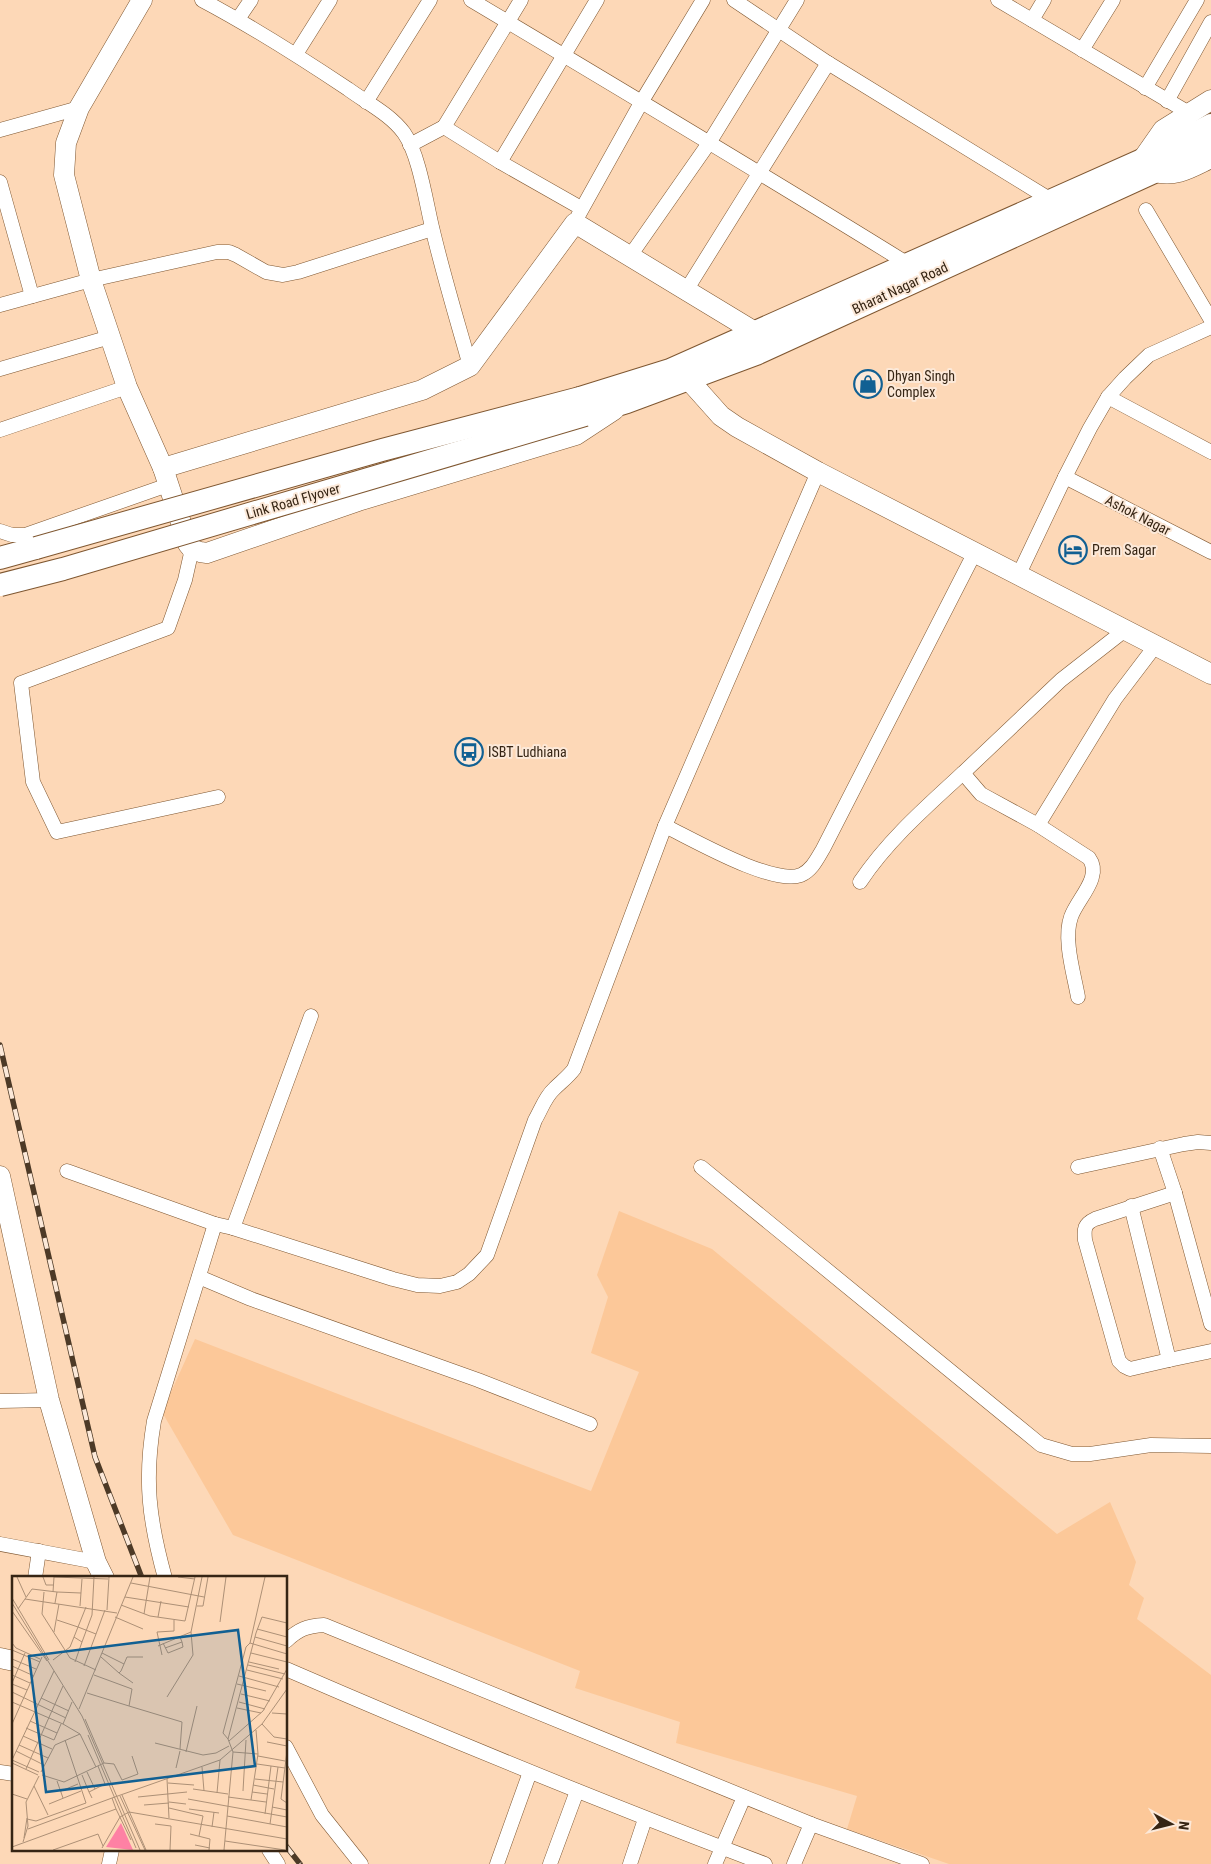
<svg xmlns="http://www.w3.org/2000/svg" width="1211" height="1864" font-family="'Roboto Condensed',sans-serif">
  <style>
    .built { fill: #fcc899 }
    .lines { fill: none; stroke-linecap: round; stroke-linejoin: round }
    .street-casing { stroke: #7f5731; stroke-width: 15 }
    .secondary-casing { stroke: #7f5731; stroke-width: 21 }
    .primary-casing { stroke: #7f5731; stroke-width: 24 }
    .street { stroke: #fff; stroke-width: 14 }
    .secondary { stroke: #fff; stroke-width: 20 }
    .primary { stroke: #fff; stroke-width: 22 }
    .rail-casing { stroke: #4d3a27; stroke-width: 5.5 }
    .rail { stroke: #fce9d9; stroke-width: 4; stroke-dasharray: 11; stroke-linecap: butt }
    .primary-bridge-casing { stroke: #7f5731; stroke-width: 24; stroke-linecap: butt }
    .primary-bridge { stroke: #fff; stroke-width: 22 }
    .labels { text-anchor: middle; stroke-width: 4; stroke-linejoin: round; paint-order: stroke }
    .street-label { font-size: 14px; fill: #362514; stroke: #fce9d9 }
    .poi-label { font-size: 14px; fill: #362514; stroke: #fce9d9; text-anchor: start }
    .inset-road { fill: none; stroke: #ad9076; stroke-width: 1 }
    .view { fill: #116093; fill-opacity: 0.15; stroke: #116093; stroke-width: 2.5 }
    .inset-edge { fill: none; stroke: #362514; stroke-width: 2.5 }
  </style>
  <rect width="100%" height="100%" fill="#fdd8b7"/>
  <!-- built -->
  <path class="built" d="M 619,1211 L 712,1249 L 1057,1534 L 1110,1502 L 1136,1562 L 1129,1585 L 1144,1598 L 1137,1619 L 1211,1675 L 1211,1864 L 949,1864 L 847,1829 L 857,1796 L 676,1743 L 680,1722 L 575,1688 L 580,1671 L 233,1535 L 162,1412 L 195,1339 L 591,1491 L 639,1372 L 591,1353 L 608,1297 L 597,1275 Z"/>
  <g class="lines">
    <defs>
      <g id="street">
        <path d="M 202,0 C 253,27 300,57 348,89 C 367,103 390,114 404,133 C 419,154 426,202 432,227 C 443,274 457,320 470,366"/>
        <path d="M 471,0 C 617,87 763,174 908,264"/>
        <path d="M 521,0 L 444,127 L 500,162 L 581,208"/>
        <path d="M 734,0 L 828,63 L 1051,200"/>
        <path d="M 998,0 L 1189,113"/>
        <path d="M 238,19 L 251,0"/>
        <path d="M 1032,20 L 1044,0"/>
        <path d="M 1082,50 L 1113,0"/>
        <path d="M 296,54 L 330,0"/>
        <path d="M 1145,88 L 1197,0"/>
        <path d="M 1167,101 L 1211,22"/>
        <path d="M 366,102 L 430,0"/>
        <path d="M 0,130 L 79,108"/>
        <path d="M 410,145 L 444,127"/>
        <path d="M 500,162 L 597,0"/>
        <path d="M 0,182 L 32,296"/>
        <path d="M 1146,210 L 1211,320"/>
        <path d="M 578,216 L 642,101 L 703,0"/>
        <path d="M 630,256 L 709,143 L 797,0"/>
        <path d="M 687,289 L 828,63"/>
        <path d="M 0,305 L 91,280 L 217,252 L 229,252 L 236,255 L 266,272 L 283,275 L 298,272 L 432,229"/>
        <path d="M 0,369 L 110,337"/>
        <path d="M 1108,397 L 1211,452"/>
        <path d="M 0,430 L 127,387"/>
        <path d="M 1065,477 L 1211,552"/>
        <path d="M 0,531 L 12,535 L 25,535 L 168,485"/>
        <path d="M 192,549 L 185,580 L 168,628 L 21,683 L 33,782 L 57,832 L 218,797"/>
        <path d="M 1019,574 L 1065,477 L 1090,428 L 1108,397 L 1125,378 L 1149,355 L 1211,327"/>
        <path d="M 1125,630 L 1061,680 L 963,773 L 981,794 L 1038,825 L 1115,699 L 1156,645"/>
        <path d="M 1038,825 L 1089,858 C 1103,877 1077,899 1071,917 C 1063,939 1074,974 1078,997"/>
        <path d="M 665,826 L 818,472"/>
        <path d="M 860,882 C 888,840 926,807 963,773"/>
        <path d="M 1160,1148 L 1175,1193 L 1211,1324"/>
        <path d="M 701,1167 L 1041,1445 L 1072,1454 L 1090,1454 L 1151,1445 L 1211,1446"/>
        <path d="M 1078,1167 L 1184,1144 L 1198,1142 L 1211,1143"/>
        <path d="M 67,1171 L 215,1224"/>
        <path d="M 1131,1206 L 1169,1360 L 1211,1351"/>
        <path d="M 233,1228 L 393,1279 L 417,1285 L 440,1286 L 457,1282 L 469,1274 L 487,1255 L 535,1120 C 541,1110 545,1097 554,1089 C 561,1082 568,1077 574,1069 L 665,826 C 692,839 773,886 801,875 C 812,870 817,859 823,849 L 975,552"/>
        <path d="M 199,1277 L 251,1299 L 478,1380 L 590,1424"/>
        <path d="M 1169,1360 L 1130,1369 L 1124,1366 L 1119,1361 L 1085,1240 C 1084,1229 1084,1224 1095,1219 L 1175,1193"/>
        <path d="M 0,1401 L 49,1400"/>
        <path d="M 0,1544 L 96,1562"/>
        <path d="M 35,1578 L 39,1551"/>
        <path d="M 165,1578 C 149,1520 144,1480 154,1421 L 215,1224 L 233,1228 L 311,1016"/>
        <path d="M 286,1641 C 299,1629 307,1626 324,1625 L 811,1824 L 922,1864"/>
        <path d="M 286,1669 C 445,1738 604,1803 765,1864"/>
        <path d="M 286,1747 L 322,1815 L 361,1864"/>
        <path d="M 0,1772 L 14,1774"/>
        <path d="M 269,1850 L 278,1864"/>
        <path d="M 109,1864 L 112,1850"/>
        <path d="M 497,1864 L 530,1772"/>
        <path d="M 550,1864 L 577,1791"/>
        <path d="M 630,1864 L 645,1819"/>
        <path d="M 715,1864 L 744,1797"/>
        <path d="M 794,1864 L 811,1824"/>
      </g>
      <g id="secondary">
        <path d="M 142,0 L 79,108 L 66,143 L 64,175 L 91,280 L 127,387 L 163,468 L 188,544 L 192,549 L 200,552 L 207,553 L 358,501 L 576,435 L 614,410"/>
        <path d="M 1142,160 L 1163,130 L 1211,100"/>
        <path d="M 1154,172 C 1178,177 1190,168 1211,158"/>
        <path d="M 688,379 L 721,416 L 737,427 L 818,472 L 1211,674"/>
        <path d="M 163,468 L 422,390 L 470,366 L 575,223 L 755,332"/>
        <path d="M 0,1176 L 49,1400 L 96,1562 L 104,1578"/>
        <path d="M 0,1658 L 14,1661"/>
      </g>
      <g id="primary">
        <path d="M 580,398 L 670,370 L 1142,160 L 1211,125"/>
        <path d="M 585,415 L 627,402 L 756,354 L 1154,172 L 1211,144"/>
        <path d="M 0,558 L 36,548"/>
      </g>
    </defs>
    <!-- street casing -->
    <use href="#street" class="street-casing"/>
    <!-- secondary casing -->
    <use href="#secondary" class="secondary-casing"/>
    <!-- primary casing -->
    <use href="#primary" class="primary-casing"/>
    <!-- street -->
    <use href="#street" class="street"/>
    <!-- secondary -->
    <use href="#secondary" class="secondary"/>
    <!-- primary -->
    <use href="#primary" class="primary"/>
    <defs>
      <g id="rail">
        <path d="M 0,1045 L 95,1457 L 142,1578"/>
        <path d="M 286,1846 L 300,1864"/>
      </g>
    </defs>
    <!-- rail casing -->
    <use href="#rail" class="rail-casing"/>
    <!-- rail -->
    <use href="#rail" class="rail"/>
    <defs>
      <g id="primary-bridge">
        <path d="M 36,548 L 382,450 L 580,398"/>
        <path d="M 0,585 L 63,569 L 585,415"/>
      </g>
    </defs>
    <!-- primary-bridge casing -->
    <use href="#primary-bridge" class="primary-bridge-casing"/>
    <!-- primary-bridge -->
    <use href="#primary-bridge" class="primary-bridge"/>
  </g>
  <!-- icons -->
  <defs>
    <symbol id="shop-ring" viewBox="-11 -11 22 22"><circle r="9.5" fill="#fce9d9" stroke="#116093" stroke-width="1.5"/><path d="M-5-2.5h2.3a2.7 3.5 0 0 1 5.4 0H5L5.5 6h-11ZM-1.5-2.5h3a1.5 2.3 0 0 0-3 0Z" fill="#116093"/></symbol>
    <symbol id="hotel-ring" viewBox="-11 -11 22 22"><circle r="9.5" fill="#fce9d9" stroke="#116093" stroke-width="1.5"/><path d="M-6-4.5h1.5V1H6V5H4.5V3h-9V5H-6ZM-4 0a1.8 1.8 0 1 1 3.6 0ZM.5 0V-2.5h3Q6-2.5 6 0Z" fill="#116093"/></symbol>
    <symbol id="bus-ring" viewBox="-11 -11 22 22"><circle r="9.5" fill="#fce9d9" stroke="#116093" stroke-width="1.5"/><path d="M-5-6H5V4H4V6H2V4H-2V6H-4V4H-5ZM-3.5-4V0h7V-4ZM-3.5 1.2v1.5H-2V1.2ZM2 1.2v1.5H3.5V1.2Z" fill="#116093"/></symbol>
  </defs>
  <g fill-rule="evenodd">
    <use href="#shop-ring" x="852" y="368" width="32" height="32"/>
    <use href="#hotel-ring" x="1057" y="534" width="32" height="32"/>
    <use href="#bus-ring" x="453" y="736" width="32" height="32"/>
  </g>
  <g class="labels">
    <!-- street labels -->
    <g class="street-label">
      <text transform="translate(900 288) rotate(-25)" y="5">Bharat Nagar Road</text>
      <text transform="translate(293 501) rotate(-16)" y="5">Link Road Flyover</text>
      <text transform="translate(1138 515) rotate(27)" y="5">Ashok Nagar</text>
    </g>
    <!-- poi labels -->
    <g class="poi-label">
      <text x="887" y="381">Dhyan Singh<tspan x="887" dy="16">Complex</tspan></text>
      <text x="1092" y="555">Prem Sagar</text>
      <text x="488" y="757">ISBT Ludhiana</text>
    </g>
  </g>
  <!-- overview -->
  <g transform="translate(12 1576)">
    <rect width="275" height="275" fill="#fdd8b7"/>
    <path d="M 109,247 L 121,274 L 94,271 Z" fill="#fe81a4"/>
    <path class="inset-road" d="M 5,1 L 14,21M 31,1 L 34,9 L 42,9M 42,1 L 96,3M 166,1 L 183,3M 253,1 L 238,67 L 275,78M 119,7 L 192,21M 32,16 L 30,38 L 58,82 L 84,94M 41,16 L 42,1M 113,21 L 177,31M 0,22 L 37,84M 13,23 L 20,13 L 45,16M 0,27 L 70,140 L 128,274M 43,27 L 45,16 L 69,17M 109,29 L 138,40 L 173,45 L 183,1M 68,30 L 70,3M 185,30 L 191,30 L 196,1M 6,33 L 13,23 L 105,37M 95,34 L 97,1M 0,35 L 35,85M 132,38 L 138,1M 103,41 L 131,53M 146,41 L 149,25M 45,44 L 66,51 L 74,31M 208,46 L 214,1M 245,53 L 275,61M 42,56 L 47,28M 62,61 L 70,66 L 63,86M 243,61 L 275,70M 70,66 L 80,39 L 82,1M 0,67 L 4,72 L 28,83M 151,67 L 156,77 L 171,71 L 170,66M 146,70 L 179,56M 153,72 L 170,66 L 168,61M 0,74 L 28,86M 239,77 L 275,86M 150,79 L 145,56 L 162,55 L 162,44M 89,81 L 107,97 L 109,95 L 112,88 L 90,77M 0,83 L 24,93M 41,84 L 58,71 L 66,51 L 84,58M 237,86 L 267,93M 112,88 L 115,81 L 131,81M 236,89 L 273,98M 0,90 L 22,100M 72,90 L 93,34M 235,94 L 271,103M 107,97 L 121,107M 0,99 L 18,107M 82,99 L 120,113 L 117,130 L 170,146 L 168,173M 227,100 L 267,111M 0,107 L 13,77M 0,108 L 15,114M 225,108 L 254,115M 0,116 L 54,142M 75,117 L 117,130M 229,118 L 258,125M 155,121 L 181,79 L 179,56 L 190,1M 29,122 L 57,135M 0,126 L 51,148M 60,126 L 51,148 L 68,158 L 84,191M 227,126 L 253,133M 225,132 L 249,137M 67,133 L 121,1M 260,137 L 275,138M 18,145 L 45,157M 0,148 L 30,81M 250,148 L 262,161 L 275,163M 14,152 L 42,164 L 49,148M 76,159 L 124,272M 11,160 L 40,173M 216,163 L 211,157 L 234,71 L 238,67M 217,165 L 251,135 L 275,93M 255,166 L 275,170M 143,167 L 191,179 L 204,177 L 217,170M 7,169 L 36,182M 4,175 L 32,189M 275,175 L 269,223 L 275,227M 174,176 L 185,130M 221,176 L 246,178M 246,180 L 273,185M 0,184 L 42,95M 0,184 L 27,196M 0,187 L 26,199M 92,187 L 102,188 L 110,204 L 126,198 L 120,180M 245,188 L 273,192M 190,191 L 192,215M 164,192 L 168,175M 14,193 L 51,110M 29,196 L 43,169 L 68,158M 75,196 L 83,213M 30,199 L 52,206 L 92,187 L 73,143M 70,199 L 77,216M 155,203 L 157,242M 243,203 L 271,206M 45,205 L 51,222M 156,207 L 182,209M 241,209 L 262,213M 22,210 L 36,239M 181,213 L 216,218M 49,215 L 66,208M 231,215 L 234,164M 240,216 L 255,218M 205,217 L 208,184M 0,218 L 15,223M 110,219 L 134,274M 108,220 L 133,274M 126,221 L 175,216M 216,221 L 254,226M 80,222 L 77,216 L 93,208 L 86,190M 100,222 L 208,184 L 250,148 L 275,113M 176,223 L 275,241M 239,224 L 246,178 L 244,154M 157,226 L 174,228M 37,228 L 69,215M 132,229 L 157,227M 260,231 L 275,234M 157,232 L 191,240M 177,233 L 207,237M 253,238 L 259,190M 215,240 L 275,251M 15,243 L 24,245 L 74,227 L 53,164M 143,248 L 159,250 L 158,274M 258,248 L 266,191M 200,251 L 202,236M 16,253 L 100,222 L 104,233M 178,258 L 198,263 L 197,274M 187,260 L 191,240M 12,262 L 15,242M 213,265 L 273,274M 11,266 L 16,250 L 14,226 L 27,200M 183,269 L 198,272M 0,271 L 104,233 L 119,264M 90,272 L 108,241 L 117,236 L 275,263M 41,274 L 86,258 L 91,270M 212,274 L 221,176 L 216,163 L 244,57 L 250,41 L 275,47"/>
    <path class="view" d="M 226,54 L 243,190 L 34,216 L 17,80 Z"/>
    <rect width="275" height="275" class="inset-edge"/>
  </g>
  <!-- north arrow -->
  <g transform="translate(1171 1824) rotate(97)" stroke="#fce9d9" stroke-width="4" paint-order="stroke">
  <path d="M0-4L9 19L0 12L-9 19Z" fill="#362514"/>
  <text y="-8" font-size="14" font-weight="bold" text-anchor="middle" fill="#362514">N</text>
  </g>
</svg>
